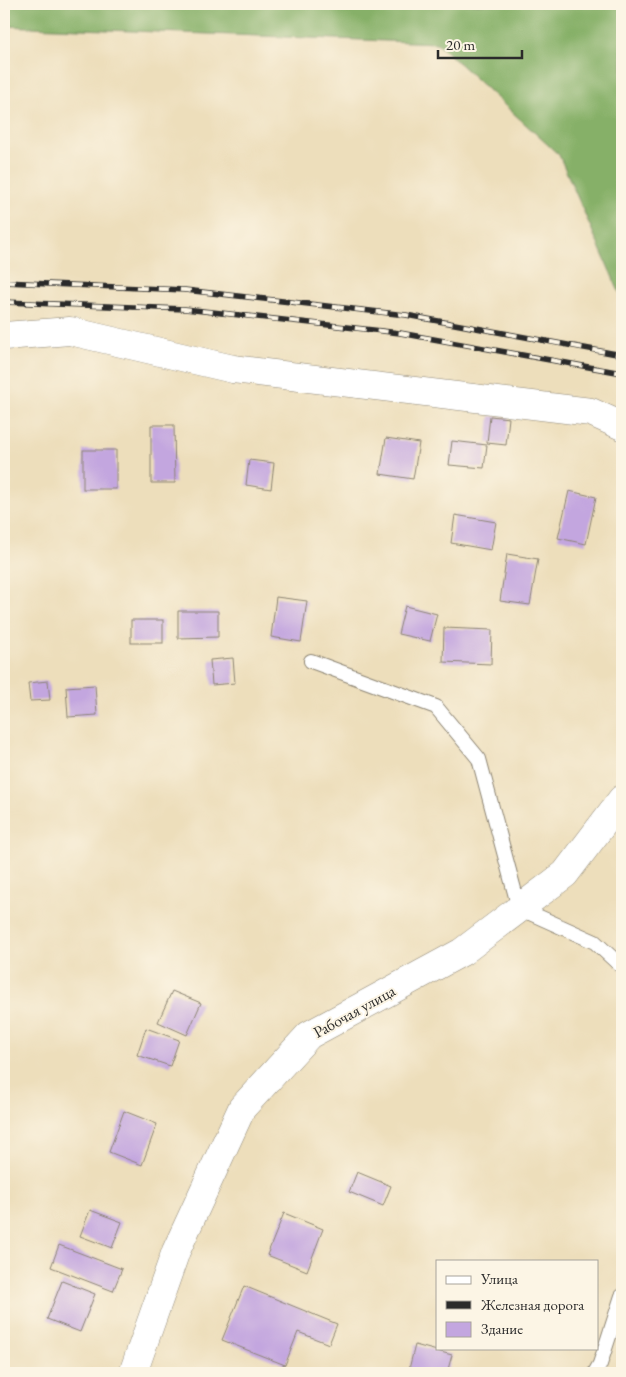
<svg xmlns="http://www.w3.org/2000/svg" width="626" height="1377" font-family="'EB Garamond',serif">
  <style>
    .forest { fill: #86b068; stroke: #586e4a }
    .building { fill: #c3a6df }
    .lines { fill: none; stroke-linecap: round; stroke-linejoin: round }
    .lane-casing { stroke: #8c8473; stroke-width: 16 }
    .street-casing { stroke: #8c8473; stroke-width: 29 }
    .lane { stroke: #fff; stroke-width: 14 }
    .street { stroke: #fff; stroke-width: 28 }
    .rail-casing { stroke: #2b2b2b; stroke-width: 5.5 }
    .rail { stroke: #fcf5e5; stroke-width: 4; stroke-dasharray: 11; stroke-linecap: butt }
    .labels { text-anchor: middle; stroke-width: 4; stroke-linejoin: round; paint-order: stroke }
    .street-label { font-size: 16px; fill: #2b2b2b; stroke: #fcf5e5 }
  </style>
  <rect width="100%" height="100%" fill="#fcf5e5"/>
  <filter id="ink" filterUnits="userSpaceOnUse"><feTurbulence type="fractalNoise" baseFrequency=".02" numOctaves="2"/><feDisplacementMap in="SourceGraphic" scale="10" xChannelSelector="R" yChannelSelector="G"/><feConvolveMatrix kernelMatrix="1 2 1 2 8 2 1 2 1" color-interpolation-filters="sRGB"/></filter>
  <filter id="wash" filterUnits="userSpaceOnUse"><feTurbulence type="fractalNoise" baseFrequency=".0096" numOctaves="4" result="noise"/><feDisplacementMap in="SourceGraphic" scale="20" xChannelSelector="R" yChannelSelector="G"/><feGaussianBlur stdDeviation="1.12" result="paint"/><feColorMatrix in="noise" values="0 0 0 0 0 0 0 0 0 0 0 0 0 0 0 0 0 1.4 0 .05"/><feComposite in="paint" operator="in"/></filter>
  <g filter="url(#wash)">
    <rect width="100%" height="100%" fill="#eddebb"/>
    <!-- forest -->
    <path class="forest" d="M 4,4 L 622,4 L 622,295 L 620,294 L 559,155 L 437,43 L 4,26 Z"/>
    <g id="blocks">
      <!-- building -->
      <g class="building">
        <path d="M 490,416 L 509,418 L 506,445 L 487,443 Z"/>
        <path d="M 151,425 L 174,425 L 175,483 L 151,483 Z"/>
        <path d="M 386,438 L 419,443 L 413,479 L 380,474 Z"/>
        <path d="M 452,441 L 487,445 L 484,468 L 449,465 Z"/>
        <rect x="83" y="450" width="33" height="39"/>
        <path d="M 249,460 L 274,463 L 271,489 L 246,485 Z"/>
        <path d="M 569,491 L 596,497 L 586,544 L 558,538 Z"/>
        <path d="M 455,515 L 496,522 L 491,550 L 451,543 Z"/>
        <path d="M 507,554 L 538,559 L 530,605 L 500,601 Z"/>
        <path d="M 276,597 L 307,601 L 301,642 L 271,637 Z"/>
        <path d="M 405,606 L 437,614 L 430,641 L 398,634 Z"/>
        <path d="M 178,611 L 218,611 L 218,637 L 178,638 Z"/>
        <rect x="131" y="620" width="32" height="23"/>
        <path d="M 444,628 L 492,630 L 491,664 L 443,662 Z"/>
        <path d="M 233,658 L 235,683 L 212,685 L 210,660 Z"/>
        <path d="M 48,681 L 50,700 L 30,701 L 28,683 Z"/>
        <path d="M 95,685 L 97,715 L 68,717 L 66,687 Z"/>
        <path d="M 172,991 L 201,1003 L 187,1035 L 158,1022 Z"/>
        <path d="M 146,1028 L 179,1040 L 170,1066 L 137,1055 Z"/>
        <path d="M 124,1111 L 157,1124 L 142,1165 L 109,1152 Z"/>
        <path d="M 357,1172 L 391,1186 L 383,1206 L 349,1192 Z"/>
        <path d="M 90,1210 L 122,1222 L 112,1248 L 80,1236 Z"/>
        <path d="M 284,1213 L 323,1229 L 307,1271 L 267,1255 Z"/>
        <path d="M 59,1245 L 122,1269 L 113,1291 L 51,1267 Z"/>
        <path d="M 62,1281 L 95,1294 L 80,1332 L 47,1319 Z"/>
        <path d="M 244,1286 L 337,1324 L 329,1344 L 298,1332 L 285,1365 L 222,1340 Z"/>
        <path d="M 415,1345 L 452,1355 L 447,1373 L 408,1373 Z"/>
      </g>
    </g>
  </g>
  <g filter="url(#ink)">
    <use href="#blocks" fill-opacity="0" stroke="#8c8473" stroke-width="1"/>
    <g class="lines">
      <defs>
        <g id="lane">
          <path d="M 311,661 L 436,707 L 479,759 L 519,908 L 595,942 L 622,967"/>
          <path d="M 595,1373 L 600,1364 L 622,1296"/>
        </g>
        <g id="street">
          <path d="M 4,336 L 70,331 L 233,369 L 591,412 L 622,426"/>
          <path d="M 133,1373 L 176,1251 L 242,1108 L 309,1035 L 462,952 L 565,874 L 622,799"/>
        </g>
      </defs>
      <!-- lane casing -->
      <use href="#lane" class="lane-casing"/>
      <!-- street casing -->
      <use href="#street" class="street-casing"/>
      <!-- lane -->
      <use href="#lane" class="lane"/>
      <!-- street -->
      <use href="#street" class="street"/>
      <defs>
        <g id="rail">
          <path d="M 4,282 L 185,290 L 406,315 L 622,355"/>
          <path d="M 4,302 L 185,309 L 400,333 L 622,373"/>
        </g>
      </defs>
      <!-- rail casing -->
      <use href="#rail" class="rail-casing"/>
      <!-- rail -->
      <use href="#rail" class="rail"/>
    </g>
  </g>
  <g class="labels">
    <!-- street labels -->
    <g class="street-label">
      <text transform="translate(354 1011) rotate(-29)" y="6">Рабочая улица</text>
    </g>
  </g>
  <!-- margin -->
  <rect width="626" height="1377" fill="none" stroke="#fcf5e5" stroke-width="20"/>
  <!-- legend -->
  <rect x="436" y="1260" width="162" height="90" fill="#fcf5e5" stroke="#a8a49b"/>
  <rect x="446" y="1276" width="25" height="8" fill="#ffffff" stroke="#a8a49b"/>
  <text x="481" y="1284" font-size="15" fill="#2b2b2b">Улица</text>
  <rect x="446" y="1301" width="25" height="8" fill="#2b2b2b" stroke="#a8a49b"/>
  <text x="481" y="1310" font-size="15" fill="#2b2b2b">Железная дорога</text>
  <rect x="446" y="1322" width="25" height="15" fill="#c3a6df" stroke="#a8a49b"/>
  <text x="481" y="1334" font-size="15" fill="#2b2b2b">Здание</text>
  <!-- scale -->
  <path d="M438 50v8h84v-8" fill="none" stroke="#2b2b2b" stroke-width="2.5"/>
  <text x="446" y="50" font-size="15" fill="#2b2b2b" stroke="#fcf5e5" stroke-width="4" paint-order="stroke">20 m</text>
</svg>
